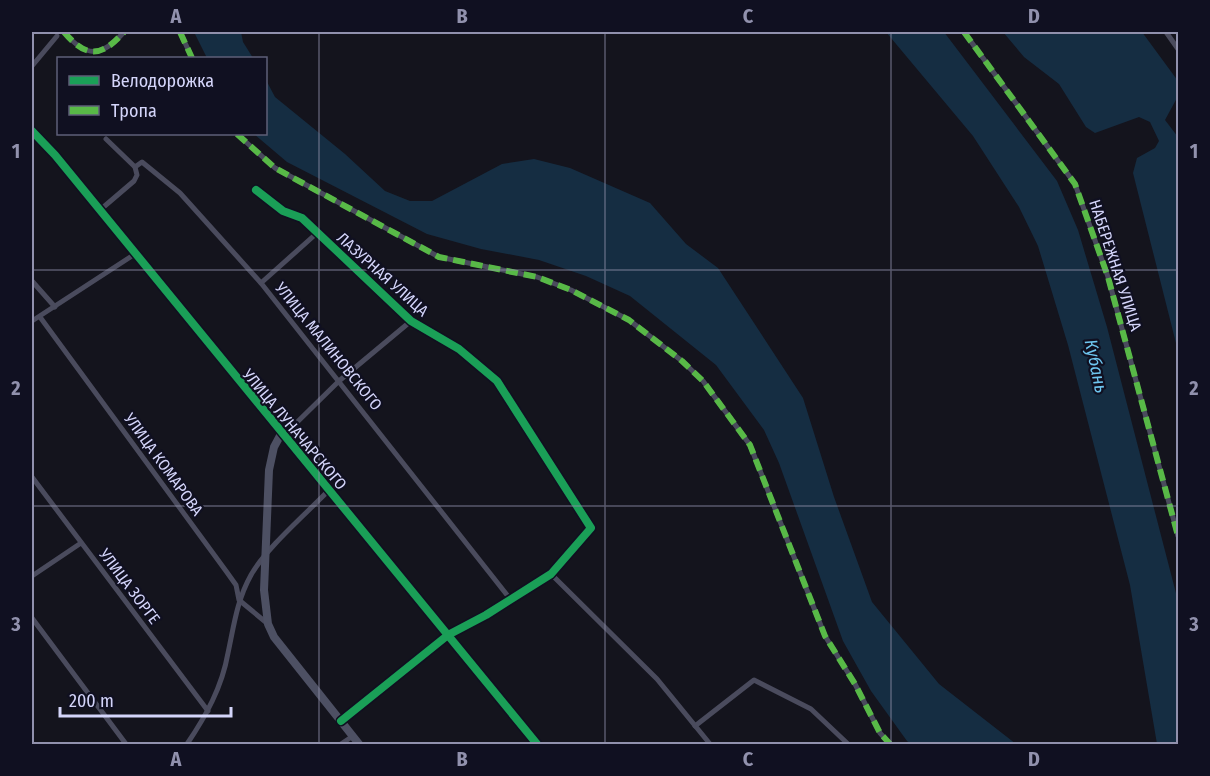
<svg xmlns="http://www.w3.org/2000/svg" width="1210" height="776" font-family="'Fira Sans Condensed',sans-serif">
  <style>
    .water { fill: #152d42 }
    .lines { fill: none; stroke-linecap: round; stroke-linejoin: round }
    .street { stroke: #4a4b5d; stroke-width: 5 }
    .secondary { stroke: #4d5063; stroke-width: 8 }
    .quiet { stroke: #58b947; stroke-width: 6; stroke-dasharray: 12 6; stroke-linecap: butt }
    .cycleway-casing { stroke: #101021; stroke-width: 11 }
    .cycleway { stroke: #1a9f57; stroke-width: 8 }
    .grid { fill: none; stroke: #9191ad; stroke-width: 1.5; stroke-opacity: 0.55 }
    .labels { text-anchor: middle; stroke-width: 4.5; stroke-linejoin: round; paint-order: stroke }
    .street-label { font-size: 16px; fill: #d4d5fa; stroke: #101021 }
    .water-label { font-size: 18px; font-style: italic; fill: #6ec5ef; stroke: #101021 }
    .neatline { fill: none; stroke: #9191ad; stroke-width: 2 }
    .grid-label { font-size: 20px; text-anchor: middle; font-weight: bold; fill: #9191ad }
  </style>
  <rect width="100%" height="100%" fill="#14141d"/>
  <!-- water -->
  <g class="water">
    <path d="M 194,32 L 241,32 L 243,42 L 253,58 L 207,58 Z"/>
    <path d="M 886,32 L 944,32 L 1057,181 L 1078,230 L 1107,327 L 1178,601 L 1178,744 L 1157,744 L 1130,585 L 1068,345 L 1038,246 L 1019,207 L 973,136 Z"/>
    <path d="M 1003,32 L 1142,32 L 1178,81 L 1178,96 L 1165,120 L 1178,137 L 1178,351 L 1133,173 L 1137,158 L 1155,148 L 1159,141 L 1150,122 L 1139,117 L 1095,133 L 1086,127 L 1059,84 L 1024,57 Z"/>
    <path d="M 266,80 L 275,97 L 345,154 L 385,191 L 410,201 L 432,201 L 502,164 L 534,159 L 570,168 L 650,203 L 686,244 L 718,268 L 803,398 L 834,497 L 872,602 L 939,684 L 1016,744 L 911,744 L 907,741 L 871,691 L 843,641 L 779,463 L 764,430 L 716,365 L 630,296 L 586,276 L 539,260 L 481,249 L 427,234 L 287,162 L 254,134 L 266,134 Z"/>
  </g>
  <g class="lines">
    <!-- street -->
    <g class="street">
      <path d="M 64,32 C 86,58 101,58 124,32"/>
      <path d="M 180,32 L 192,58"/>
      <path d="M 964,32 L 1075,184 L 1108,277 L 1178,536"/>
      <path d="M 1166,32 L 1178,49"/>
      <path d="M 32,66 L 57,36"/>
      <path d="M 237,134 L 275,168 L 439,257 L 537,277 L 571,290 L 629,320 L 682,361 L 703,381 L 750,445 L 825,636 L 855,684 L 880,733 L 890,744"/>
      <path d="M 106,139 L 135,167 L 142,162 L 180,193 L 261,283 L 511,600"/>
      <path d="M 256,190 L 283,211 L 302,218 L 411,321 L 459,349 L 497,381 L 591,528 L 551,574 L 486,615 L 448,635 L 341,721"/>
      <path d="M 100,210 L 134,181 L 137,175 L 135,167"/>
      <path d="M 32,281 L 55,307"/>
      <path d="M 261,283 L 317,233"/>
      <path d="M 40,317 L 226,571 L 236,585 L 239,600 L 268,624"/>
      <path d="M 32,321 L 135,254"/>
      <path d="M 283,436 L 339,381 L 411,321"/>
      <path d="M 32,477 L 208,711"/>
      <path d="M 551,574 L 657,679 L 710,744"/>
      <path d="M 32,576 L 81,543"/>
      <path d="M 32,618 L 126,744"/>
      <path d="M 695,726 L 754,680 L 811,709 L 848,744"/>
      <path d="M 187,744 C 206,716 222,687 228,653 C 234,625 237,600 251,575 C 266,548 307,513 329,490"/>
      <path d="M 341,744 L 353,736"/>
    </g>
    <!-- secondary -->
    <g class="secondary">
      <path d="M 32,131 L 55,155 L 537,744"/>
      <path d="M 281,434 L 274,447 L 269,470 L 264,590 L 268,624 L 274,637 L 359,744"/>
    </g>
    <!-- quiet -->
    <g class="quiet">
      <path d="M 64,32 C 86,58 101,58 124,32"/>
      <path d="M 180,32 L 192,58"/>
      <path d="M 964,32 L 1075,184 L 1108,277 L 1178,536"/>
      <path d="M 237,134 L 275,168 L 439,257 L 537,277 L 571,290 L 629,320 L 682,361 L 703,381 L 750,445 L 825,636 L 855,684 L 880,733 L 890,744"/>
    </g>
    <defs>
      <g id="cycleway">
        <path d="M 32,131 L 55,155 L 537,744"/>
        <path d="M 256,190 L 283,211 L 302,218 L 411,321 L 459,349 L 497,381 L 591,528 L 551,574 L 486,615 L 448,635 L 341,721"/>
      </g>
    </defs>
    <!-- cycleway casing -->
    <use href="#cycleway" class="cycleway-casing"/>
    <!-- cycleway -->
    <use href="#cycleway" class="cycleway"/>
  </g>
  <!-- grid -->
  <path class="grid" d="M 319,32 L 319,744M 605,32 L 605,744M 891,32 L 891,744M 32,270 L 1178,270M 32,506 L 1178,506"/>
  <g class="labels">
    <!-- street labels -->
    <g class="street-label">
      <text transform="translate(1116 265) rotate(72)" y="6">НАБЕРЕЖНАЯ УЛИЦА</text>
      <text transform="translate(383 274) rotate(42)" y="6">ЛАЗУРНАЯ УЛИЦА</text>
      <text transform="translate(329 346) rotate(51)" y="6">УЛИЦА МАЛИНОВСКОГО</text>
      <text transform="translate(295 429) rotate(50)" y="6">УЛИЦА ЛУНАЧАРСКОГО</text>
      <text transform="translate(164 464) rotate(54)" y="6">УЛИЦА КОМАРОВА</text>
      <text transform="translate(130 586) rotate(53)" y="6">УЛИЦА ЗОРГЕ</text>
    </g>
    <!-- water labels -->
    <g class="water-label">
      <text transform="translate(1096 366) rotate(78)" y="6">Кубань</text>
    </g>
  </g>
  <!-- border -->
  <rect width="1210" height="776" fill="none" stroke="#101021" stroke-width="66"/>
  <!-- legend -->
  <rect x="57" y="57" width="210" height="78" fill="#101021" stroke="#5e5f78" stroke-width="1.5"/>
  <rect x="69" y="76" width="30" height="9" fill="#1a9f57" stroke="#5e5f78" stroke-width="1.5"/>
  <text x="111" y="87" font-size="18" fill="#d4d5fa">Велодорожка</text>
  <rect x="69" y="106" width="30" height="9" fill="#58b947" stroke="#5e5f78" stroke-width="1.5"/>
  <text x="111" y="117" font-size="18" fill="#d4d5fa">Тропа</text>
  <!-- scale -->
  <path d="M60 707v9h171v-9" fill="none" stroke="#d4d5fa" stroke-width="3"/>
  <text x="69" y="707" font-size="18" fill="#d4d5fa" stroke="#101021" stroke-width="4.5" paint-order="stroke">200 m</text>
  <rect x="33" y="33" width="1144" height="710" class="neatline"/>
  <g class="grid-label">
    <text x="176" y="23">A</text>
    <text x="462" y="23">B</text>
    <text x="748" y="23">C</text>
    <text x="1034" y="23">D</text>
    <text x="16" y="158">1</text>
    <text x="1194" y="158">1</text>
    <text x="16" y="395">2</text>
    <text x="1194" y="395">2</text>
    <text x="16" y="631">3</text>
    <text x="1194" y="631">3</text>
    <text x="176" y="766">A</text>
    <text x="462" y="766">B</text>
    <text x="748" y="766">C</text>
    <text x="1034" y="766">D</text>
  </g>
</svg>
